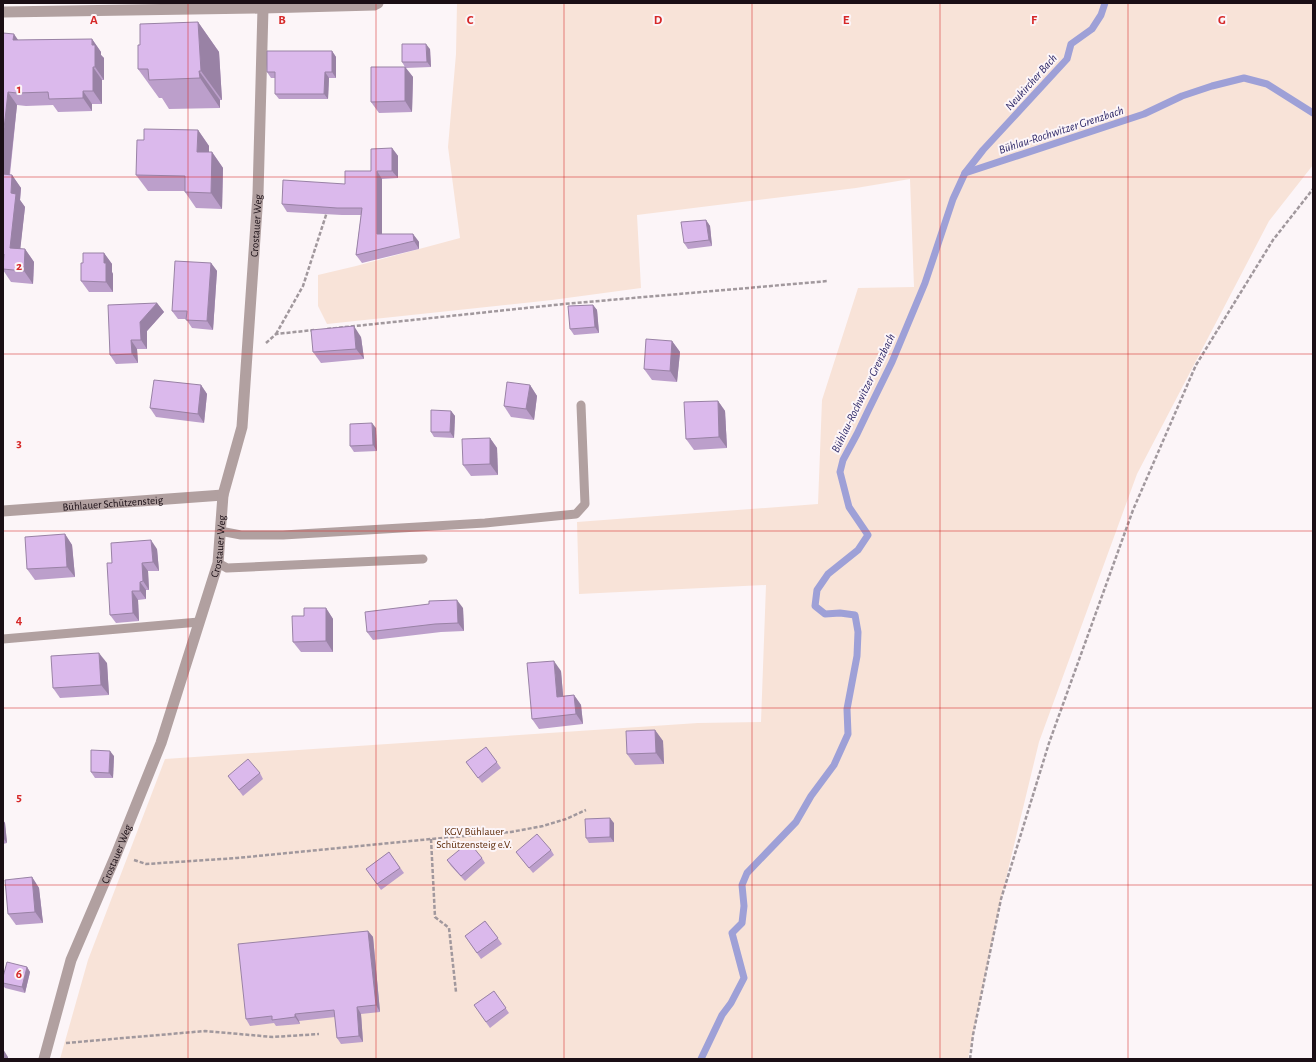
<svg xmlns="http://www.w3.org/2000/svg" width="1316" height="1062" font-family="'Alegreya Sans',sans-serif">
  <style>
    .green { fill: #f8e3d8 }
    .lines { fill: none; stroke-linecap: round; stroke-linejoin: round }
    .stream { stroke: #9ea0d7; stroke-width: 7 }
    .path { stroke: #a1989d; stroke-width: 2.5; stroke-dasharray: 4 2; stroke-linecap: butt }
    .service { stroke: #b1a0a0; stroke-width: 9 }
    .minor { stroke: #b1a0a0; stroke-width: 11 }
    .wall { fill: #bc9fcb }
    .shaded-wall { fill: #9982a5 }
    .building { fill: #dbb9ec; stroke: #9982a5 }
    .grid { fill: none; stroke: #d62828; stroke-width: 1; stroke-opacity: 0.55 }
    .labels { text-anchor: middle; stroke-width: 4; stroke-linejoin: round; paint-order: stroke }
    .street-label { font-size: 11px; fill: #1a0e15; stroke: #fcf5f8 }
    .park-label { font-size: 11px; fill: #5f2c0a; stroke: #fcf5f8 }
    .water-label { font-size: 12px; font-style: italic; fill: #2d2767; stroke: #fcf5f8 }
    .grid-label { font-size: 13px; text-anchor: middle; font-weight: bold; fill: #d62828; stroke: #fcf5f8; stroke-width: 4; stroke-linejoin: round; paint-order: stroke }
  </style>
  <rect width="100%" height="100%" fill="#fcf5f8"/>
  <!-- green -->
  <path class="green" d="M 457,3 L 1313,3 L 1313,165 L 1269,221 L 1137,474 L 1039,742 L 1001,899 L 968,1059 L 60,1059 L 88,960 L 165,759 L 698,723 L 761,722 L 766,585 L 579,594 L 577,522 L 818,504 L 822,400 L 858,288 L 914,287 L 910,179 L 856,188 L 637,215 L 641,288 L 552,300 L 327,324 L 318,306 L 318,275 L 356,266 L 460,238 L 448,147 L 456,54 Z"/>
  <g class="lines">
    <!-- stream -->
    <g class="stream">
      <path d="M 965,173 L 983,150 L 1067,59 L 1071,44 L 1092,29 L 1101,15 L 1105,3"/>
      <path d="M 701,1059 L 722,1015 L 731,1003 L 744,978 L 732,933 L 742,923 L 744,906 L 742,885 L 747,873 L 796,822 L 811,796 L 834,765 L 848,734 L 847,709 L 857,656 L 858,632 L 855,615 L 840,613 L 825,614 L 815,606 L 817,590 L 828,574 L 858,550 L 868,535 L 849,507 L 840,472 L 843,460 L 857,434 L 868,411 L 892,362 L 925,283 L 953,199 L 965,173 L 1144,114 L 1182,96 L 1212,86 L 1244,78 L 1267,84 L 1313,113"/>
    </g>
    <!-- path -->
    <g class="path">
      <path d="M 327,329 L 564,304 L 828,281"/>
      <path d="M 276,334 L 303,286 L 327,212"/>
      <path d="M 266,343 L 276,334 L 314,330"/>
      <path d="M 431,839 L 435,917 L 449,928 L 456,992"/>
      <path d="M 134,860 L 146,864 L 237,858 L 431,839 L 511,832 L 543,826 L 566,819 L 586,810"/>
      <path d="M 66,1043 L 205,1031 L 273,1037 L 319,1034"/>
      <path d="M 970,1059 L 973,1035 L 1001,899 L 1049,743 L 1133,510 L 1196,365 L 1273,240 L 1313,189"/>
    </g>
    <!-- service -->
    <g class="service">
      <path d="M 220,531 L 241,535 L 283,535 L 485,523 L 576,514 L 585,504 L 581,405"/>
      <path d="M 218,563 L 227,568 L 423,559"/>
      <path d="M 3,639 L 199,622"/>
    </g>
    <!-- minor -->
    <g class="minor">
      <path d="M 3,12 L 263,8 L 374,5 L 378,3"/>
      <path id="s1" d="M 3,511 L 223,495"/>
      <path id="s2" d="M 44,1059 L 71,960 L 116,855 L 161,743 L 218,563 L 223,495 L 242,427 L 258,194 L 263,8"/>
    </g>
  </g>
  <!-- wall -->
  <g class="wall">
    <path d="M 198,22 L 219,52 L 222,100 L 220,100 L 220,108 L 169,109 L 162,98 L 159,98 L 138,69 L 140,45 Z"/>
    <path d="M 3,33 L 18,40 L 92,39 L 101,52 L 101,55 L 104,58 L 104,80 L 102,80 L 102,104 L 92,104 L 92,111 L 58,112 L 53,105 L 26,106 L 17,105 L 10,175 L 12,175 L 21,188 L 20,200 L 25,207 L 20,249 L 25,249 L 34,262 L 33,284 L 11,282 L 3,270 Z"/>
    <path d="M 430,49 L 431,67 L 406,68 L 413,77 L 412,112 L 379,113 L 371,102 L 405,67 L 402,62 Z"/>
    <path d="M 332,51 L 336,57 L 336,78 L 329,78 L 328,99 L 279,99 L 275,94 L 275,78 L 271,78 L 267,72 Z"/>
    <path d="M 198,130 L 209,146 L 209,152 L 212,152 L 223,168 L 222,209 L 196,208 L 185,192 L 185,191 L 148,191 L 136,175 L 144,140 Z"/>
    <path d="M 392,148 L 398,156 L 398,178 L 382,179 L 382,234 L 413,234 L 419,242 L 419,249 L 362,263 L 356,255 L 361,215 L 342,215 L 287,212 L 282,204 L 345,184 L 371,171 Z"/>
    <path d="M 706,220 L 710,226 L 712,246 L 688,249 L 684,243 Z"/>
    <path d="M 104,253 L 112,264 L 112,272 L 113,274 L 113,292 L 89,292 L 81,281 L 83,263 Z"/>
    <path d="M 211,263 L 217,271 L 213,330 L 192,328 L 186,319 L 178,319 L 172,311 Z"/>
    <path d="M 157,303 L 164,312 L 147,331 L 147,349 L 137,349 L 138,363 L 116,364 L 110,355 Z"/>
    <path d="M 593,305 L 597,310 L 599,333 L 574,335 L 570,329 Z"/>
    <path d="M 361,337 L 364,359 L 321,363 L 313,352 Z"/>
    <path d="M 672,341 L 680,352 L 677,382 L 652,380 L 644,369 Z"/>
    <path d="M 201,385 L 207,394 L 204,423 L 156,417 L 150,408 Z"/>
    <path d="M 530,385 L 537,396 L 534,420 L 511,417 L 504,406 Z"/>
    <path d="M 718,401 L 725,411 L 727,448 L 694,450 L 686,439 Z"/>
    <path d="M 451,411 L 455,416 L 454,438 L 434,437 L 431,432 Z"/>
    <path d="M 376,428 L 377,451 L 354,452 L 350,446 Z"/>
    <path d="M 490,438 L 497,448 L 498,475 L 471,476 L 463,465 Z"/>
    <path d="M 65,534 L 72,545 L 75,577 L 35,580 L 27,569 Z"/>
    <path d="M 157,549 L 159,571 L 148,571 L 149,590 L 146,590 L 146,599 L 138,600 L 139,621 L 116,623 L 110,615 L 112,563 Z"/>
    <path d="M 326,608 L 333,619 L 333,652 L 301,652 L 293,642 L 304,616 Z"/>
    <path d="M 463,608 L 464,631 L 441,632 L 373,640 L 367,632 Z"/>
    <path d="M 107,663 L 109,695 L 60,698 L 53,688 Z"/>
    <path d="M 561,671 L 563,696 L 574,695 L 581,705 L 583,724 L 539,729 L 532,719 Z"/>
    <path d="M 655,730 L 663,741 L 664,764 L 635,765 L 627,754 Z"/>
    <path d="M 486,747 L 501,768 L 482,783 L 466,762 Z"/>
    <path d="M 114,756 L 113,778 L 95,778 L 91,772 Z"/>
    <path d="M 260,773 L 263,779 L 243,796 L 228,776 Z"/>
    <path d="M 3,820 L 5,823 L 7,843 L 3,844 Z"/>
    <path d="M 614,823 L 614,842 L 589,843 L 586,838 Z"/>
    <path d="M 551,850 L 554,855 L 533,873 L 516,852 Z"/>
    <path d="M 389,852 L 404,873 L 381,890 L 366,869 Z"/>
    <path d="M 482,858 L 485,863 L 465,881 L 451,866 L 447,860 Z"/>
    <path d="M 32,877 L 39,888 L 43,923 L 16,925 L 8,914 Z"/>
    <path d="M 485,921 L 502,944 L 481,959 L 465,936 Z"/>
    <path d="M 368,931 L 373,937 L 380,1012 L 361,1014 L 363,1042 L 341,1044 L 337,1038 L 335,1017 L 299,1021 L 300,1024 L 276,1026 L 274,1023 L 250,1026 L 246,1019 Z"/>
    <path d="M 27,967 L 30,972 L 25,993 L 5,988 L 3,985 L 3,977 Z"/>
    <path d="M 494,991 L 509,1013 L 490,1028 L 474,1005 Z"/>
  </g>
  <!-- shaded-wall -->
  <g class="shaded-wall">
    <path d="M 198,22 L 219,52 L 222,100 L 201,71 Z"/>
    <path d="M 14,34 L 23,47 L 13,40 Z"/>
    <path d="M 92,39 L 101,52 L 101,55 L 104,58 L 104,80 L 95,67 Z"/>
    <path d="M 426,44 L 430,49 L 431,67 L 427,62 Z"/>
    <path d="M 332,51 L 336,57 L 336,78 L 332,72 Z"/>
    <path d="M 93,67 L 102,80 L 102,104 L 93,91 Z"/>
    <path d="M 405,67 L 413,77 L 412,112 L 405,101 Z"/>
    <path d="M 199,71 L 220,100 L 220,108 L 200,78 Z"/>
    <path d="M 325,72 L 329,78 L 328,99 L 324,94 Z"/>
    <path d="M 83,91 L 92,104 L 92,111 L 83,98 Z"/>
    <path d="M 8,92 L 17,105 L 8,187 L 3,179 L 3,138 Z"/>
    <path d="M 198,130 L 209,146 L 209,168 L 197,152 Z"/>
    <path d="M 392,148 L 398,156 L 398,178 L 392,171 Z"/>
    <path d="M 212,152 L 223,168 L 222,209 L 211,193 Z"/>
    <path d="M 377,171 L 382,179 L 382,242 L 377,234 Z"/>
    <path d="M 12,175 L 21,188 L 20,200 L 25,207 L 19,261 L 10,248 L 11,193 Z"/>
    <path d="M 706,220 L 710,226 L 712,246 L 709,240 Z"/>
    <path d="M 413,234 L 419,242 L 419,249 L 414,241 Z"/>
    <path d="M 25,249 L 34,262 L 33,284 L 24,271 Z"/>
    <path d="M 104,253 L 112,264 L 112,272 L 113,274 L 113,292 L 106,282 L 104,263 Z"/>
    <path d="M 211,263 L 217,271 L 213,330 L 207,321 Z"/>
    <path d="M 157,303 L 164,312 L 147,331 L 147,349 L 141,340 L 140,322 Z"/>
    <path d="M 593,305 L 597,310 L 599,333 L 595,327 Z"/>
    <path d="M 354,326 L 361,337 L 364,359 L 356,349 Z"/>
    <path d="M 131,340 L 137,349 L 138,363 L 132,354 Z"/>
    <path d="M 672,341 L 680,352 L 677,382 L 670,371 Z"/>
    <path d="M 201,385 L 207,394 L 204,423 L 198,414 Z"/>
    <path d="M 530,385 L 537,396 L 534,420 L 526,409 Z"/>
    <path d="M 718,401 L 725,411 L 727,448 L 719,437 Z"/>
    <path d="M 451,411 L 455,416 L 454,438 L 450,432 Z"/>
    <path d="M 372,423 L 376,428 L 377,451 L 373,445 Z"/>
    <path d="M 490,438 L 497,448 L 498,475 L 490,464 Z"/>
    <path d="M 65,534 L 72,545 L 75,577 L 67,567 Z"/>
    <path d="M 151,540 L 157,549 L 159,571 L 153,562 Z"/>
    <path d="M 142,563 L 148,571 L 149,590 L 143,581 Z"/>
    <path d="M 140,582 L 146,590 L 146,599 L 140,591 Z"/>
    <path d="M 132,591 L 138,600 L 139,621 L 133,613 Z"/>
    <path d="M 457,600 L 463,608 L 464,631 L 458,623 Z"/>
    <path d="M 326,608 L 333,619 L 333,652 L 326,641 Z"/>
    <path d="M 99,653 L 107,663 L 109,695 L 101,685 Z"/>
    <path d="M 554,661 L 561,671 L 564,706 L 557,697 Z"/>
    <path d="M 574,695 L 581,705 L 583,724 L 576,714 Z"/>
    <path d="M 655,730 L 663,741 L 664,764 L 656,753 Z"/>
    <path d="M 110,751 L 114,756 L 113,778 L 109,773 Z"/>
    <path d="M 610,818 L 614,823 L 614,842 L 610,837 Z"/>
    <path d="M 3,820 L 5,823 L 7,843 L 3,838 Z"/>
    <path d="M 32,877 L 39,888 L 43,923 L 35,912 Z"/>
    <path d="M 368,931 L 373,937 L 380,1012 L 376,1005 Z"/>
    <path d="M 27,967 L 30,972 L 25,993 L 22,987 Z"/>
    <path d="M 357,1007 L 361,1014 L 363,1042 L 359,1036 Z"/>
    <path d="M 295,1014 L 299,1021 L 300,1024 L 295,1017 Z"/>
    <path d="M 3,1049 L 8,1057 L 8,1059 L 3,1059 Z"/>
  </g>
  <!-- building -->
  <g class="building">
    <path d="M 198,22 L 201,71 L 199,71 L 200,78 L 149,80 L 148,69 L 138,69 L 138,45 L 140,45 L 140,24 Z"/>
    <path d="M 3,33 L 14,34 L 13,40 L 92,39 L 92,45 L 95,45 L 95,67 L 93,67 L 93,91 L 83,91 L 83,98 L 49,99 L 48,92 L 17,93 L 8,92 L 3,138 Z"/>
    <path d="M 402,44 L 426,44 L 427,62 L 402,62 Z"/>
    <path d="M 267,51 L 332,51 L 332,72 L 325,72 L 324,94 L 275,94 L 275,72 L 267,72 Z"/>
    <path d="M 371,67 L 405,67 L 405,101 L 371,102 Z"/>
    <path d="M 144,129 L 198,130 L 197,152 L 212,152 L 211,193 L 185,192 L 185,176 L 136,175 L 137,140 L 144,140 Z"/>
    <path d="M 392,148 L 392,171 L 377,171 L 377,234 L 413,234 L 414,241 L 356,255 L 362,208 L 337,208 L 282,204 L 283,180 L 345,184 L 345,171 L 371,171 L 371,149 Z"/>
    <path d="M 3,174 L 12,175 L 11,193 L 16,194 L 10,248 L 25,249 L 24,271 L 3,269 L 4,254 L 3,254 Z"/>
    <path d="M 706,220 L 709,240 L 684,243 L 681,222 Z"/>
    <path d="M 83,253 L 104,253 L 104,263 L 106,263 L 106,282 L 81,281 L 81,263 L 83,263 Z"/>
    <path d="M 175,261 L 211,263 L 207,321 L 186,320 L 187,311 L 172,311 Z"/>
    <path d="M 157,303 L 140,322 L 141,340 L 131,340 L 132,354 L 110,355 L 108,305 Z"/>
    <path d="M 593,305 L 595,327 L 570,329 L 568,306 Z"/>
    <path d="M 354,326 L 356,349 L 313,352 L 311,330 Z"/>
    <path d="M 646,339 L 672,341 L 670,371 L 644,369 Z"/>
    <path d="M 154,380 L 201,385 L 198,414 L 150,408 Z"/>
    <path d="M 507,382 L 530,385 L 526,409 L 504,406 Z"/>
    <path d="M 718,401 L 719,437 L 686,439 L 684,402 Z"/>
    <path d="M 431,410 L 451,411 L 450,432 L 431,432 Z"/>
    <path d="M 372,423 L 373,445 L 350,446 L 350,424 Z"/>
    <path d="M 490,438 L 490,464 L 463,465 L 462,439 Z"/>
    <path d="M 65,534 L 67,567 L 27,569 L 25,537 Z"/>
    <path d="M 151,540 L 153,562 L 142,563 L 143,581 L 140,582 L 140,591 L 132,591 L 133,613 L 110,615 L 107,563 L 112,563 L 111,543 Z"/>
    <path d="M 457,600 L 458,623 L 435,624 L 367,632 L 365,612 L 429,604 L 429,601 Z"/>
    <path d="M 304,608 L 326,608 L 326,641 L 293,642 L 292,616 L 304,616 Z"/>
    <path d="M 99,653 L 101,685 L 53,688 L 51,656 Z"/>
    <path d="M 554,661 L 557,697 L 574,695 L 576,714 L 532,719 L 527,663 Z"/>
    <path d="M 655,730 L 656,753 L 627,754 L 626,731 Z"/>
    <path d="M 486,747 L 497,762 L 478,778 L 466,762 Z"/>
    <path d="M 91,750 L 110,751 L 109,773 L 91,772 Z"/>
    <path d="M 248,759 L 260,773 L 239,790 L 228,776 Z"/>
    <path d="M 610,818 L 610,837 L 586,838 L 585,819 Z"/>
    <path d="M 537,834 L 551,850 L 529,868 L 516,852 Z"/>
    <path d="M 469,842 L 482,858 L 461,876 L 447,860 Z"/>
    <path d="M 389,852 L 400,868 L 377,884 L 366,869 Z"/>
    <path d="M 32,877 L 35,912 L 8,914 L 5,880 Z"/>
    <path d="M 485,921 L 498,938 L 477,953 L 465,936 Z"/>
    <path d="M 368,931 L 376,1005 L 357,1007 L 359,1036 L 337,1038 L 334,1010 L 295,1014 L 295,1017 L 272,1020 L 272,1016 L 246,1019 L 238,944 Z"/>
    <path d="M 7,962 L 27,967 L 22,987 L 3,983 L 3,977 Z"/>
    <path d="M 494,991 L 506,1008 L 486,1022 L 474,1005 Z"/>
  </g>
  <!-- grid -->
  <path class="grid" d="M 188,3 L 188,1059M 376,3 L 376,1059M 564,3 L 564,1059M 752,3 L 752,1059M 940,3 L 940,1059M 1128,3 L 1128,1059M 3,177 L 1313,177M 3,354 L 1313,354M 3,531 L 1313,531M 3,708 L 1313,708M 3,885 L 1313,885"/>
  <g class="labels">
    <!-- street labels -->
    <g class="street-label">
      <text dy="4" stroke="none"><textPath href="#s2" startOffset="867">Crostauer Weg</textPath></text>
      <text dy="4" stroke="none"><textPath href="#s1" startOffset="110">Bühlauer Schützensteig</textPath></text>
      <text dy="4" stroke="none"><textPath href="#s2" startOffset="543">Crostauer Weg</textPath></text>
      <text dy="4" stroke="none"><textPath href="#s2" startOffset="218">Crostauer Weg</textPath></text>
    </g>
    <!-- park labels -->
    <g class="park-label">
      <text x="474" y="835">KGV Bühlauer<tspan x="474" dy="13">Schützensteig e.V.</tspan></text>
    </g>
    <!-- water labels -->
    <g class="water-label">
      <text transform="translate(1031 82) rotate(-48)" y="4">Neukircher Bach</text>
      <text transform="translate(1061 130) rotate(-18)" y="4">Bühlau-Rochwitzer Grenzbach</text>
      <text transform="translate(863 393) rotate(-64)" y="4">Bühlau-Rochwitzer Grenzbach</text>
    </g>
  </g>
  <g class="grid-label">
    <text x="94" y="24">A</text>
    <text x="282" y="24">B</text>
    <text x="470" y="24">C</text>
    <text x="658" y="24">D</text>
    <text x="846" y="24">E</text>
    <text x="1034" y="24">F</text>
    <text x="1222" y="24">G</text>
    <text x="19" y="93">1</text>
    <text x="19" y="270">2</text>
    <text x="19" y="447">3</text>
    <text x="19" y="624">4</text>
    <text x="19" y="801">5</text>
    <text x="19" y="978">6</text>
  </g>
  <!-- border -->
  <rect width="1316" height="1062" fill="none" stroke="#1a0e15" stroke-width="8"/>
</svg>
